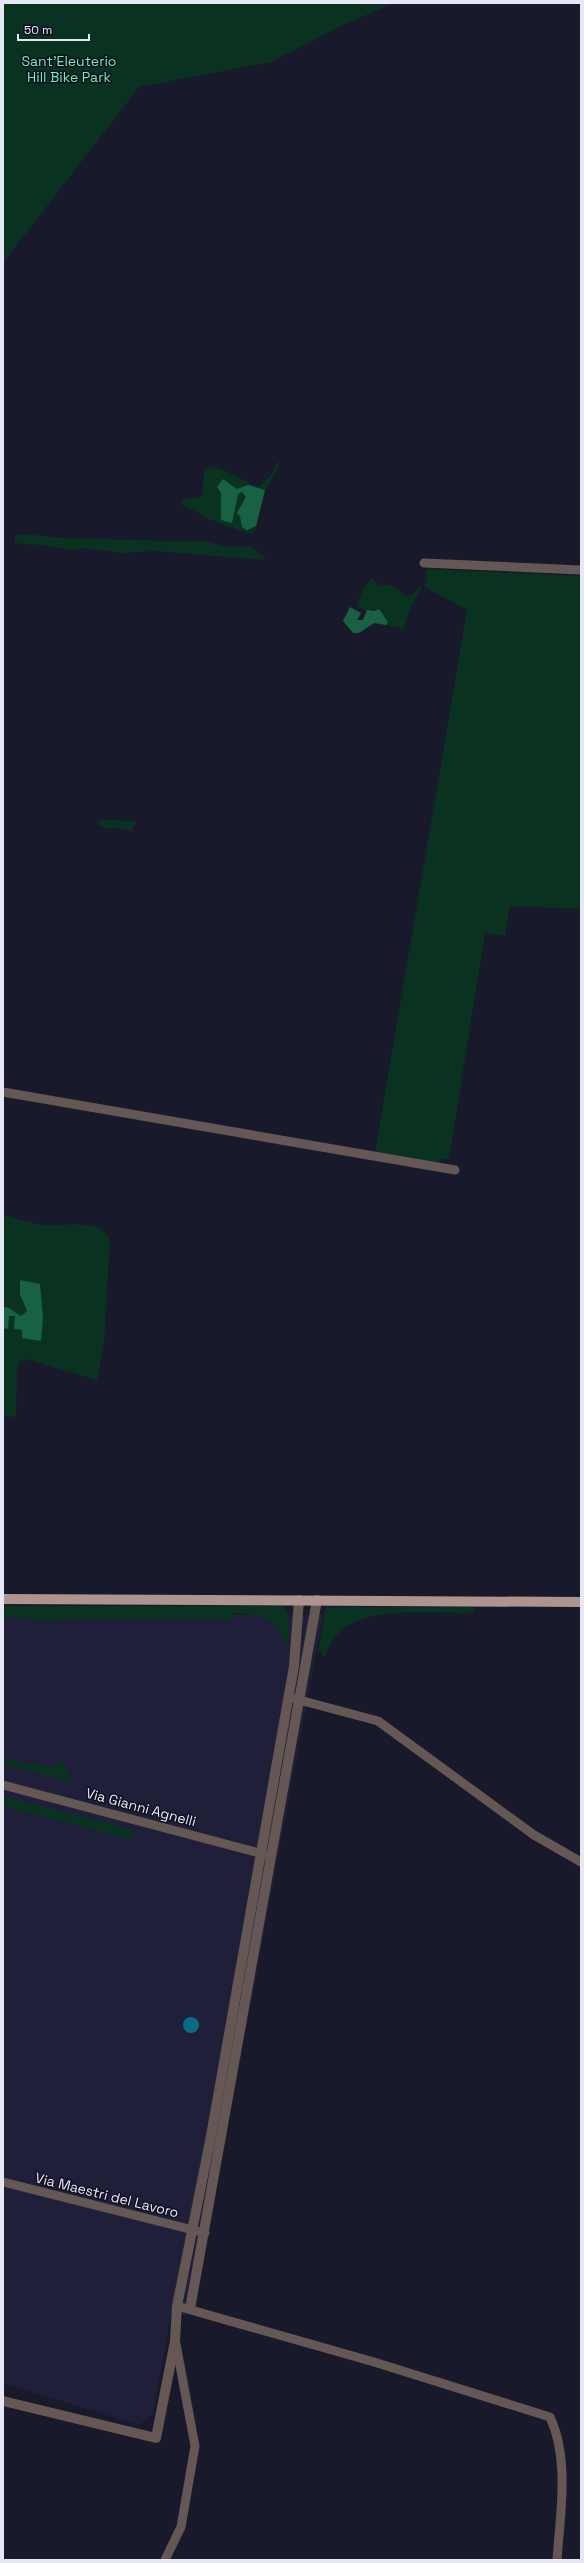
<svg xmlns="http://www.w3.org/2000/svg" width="584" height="2563" font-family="'Space Grotesk',sans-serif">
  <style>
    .built { fill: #201f39 }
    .green { fill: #093221 }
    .forest { fill: #186143 }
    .water { fill: #076b82 }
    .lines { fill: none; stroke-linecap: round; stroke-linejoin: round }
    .minor { stroke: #645754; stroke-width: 9 }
    .tertiary { stroke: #645754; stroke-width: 10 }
    .primary { stroke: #ae948e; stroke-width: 10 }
    .labels { text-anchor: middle; stroke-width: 3; stroke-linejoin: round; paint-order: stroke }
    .park-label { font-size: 14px; fill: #71edb2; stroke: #101022 }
    .street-label { font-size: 14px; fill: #e7e8f6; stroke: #101022 }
  </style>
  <rect width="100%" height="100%" fill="#19192c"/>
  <!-- built -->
  <path class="built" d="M 3,1615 L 323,1615 L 193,2315 L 171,2314 L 153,2415 L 139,2425 L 3,2383 Z"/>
  <!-- green -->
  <g class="green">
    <path d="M 3,3 L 394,3 L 341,26 L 271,62 L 139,87 L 3,263 Z"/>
    <path d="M 281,461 L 271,482 L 265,490 L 255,531 L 251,534 L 211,520 L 181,504 L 184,499 L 198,498 L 203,494 L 204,471 L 208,467 C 221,466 244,481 258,487 L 273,473 L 276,464 Z"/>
    <path d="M 25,534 L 61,538 L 209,542 L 228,547 L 252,547 L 267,560 L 155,551 L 123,553 L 83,548 L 72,550 L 52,546 L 14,543 L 15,536 Z"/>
    <path d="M 427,569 L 581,576 L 581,909 L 510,906 L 505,936 L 485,933 L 449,1159 L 442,1159 L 435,1164 L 375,1153 L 467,610 L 425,587 Z"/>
    <path d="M 372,577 C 377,588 383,584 393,586 L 406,596 L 412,595 L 423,584 L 410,609 L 403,631 L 398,627 L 386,625 L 385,618 L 377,609 L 366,611 L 357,606 L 362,591 Z"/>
    <path d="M 100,820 L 136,821 L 131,831 L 116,827 L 109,829 L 98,824 Z"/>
    <path d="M 3,1215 C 16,1218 32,1224 45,1225 C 64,1226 102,1217 110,1241 L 104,1343 L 97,1380 L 26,1359 L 21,1360 L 17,1368 L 16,1417 L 3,1416 Z"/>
    <path d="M 3,1606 L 282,1606 C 294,1613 287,1637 286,1649 C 282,1619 258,1614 233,1613 L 233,1619 L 72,1619 L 61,1621 L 3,1617 Z"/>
    <path d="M 326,1607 L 475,1607 L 473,1612 L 466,1613 C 427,1613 358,1604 333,1640 C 329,1644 327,1651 325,1657 L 318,1650 Z"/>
    <path d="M 3,1759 L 52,1767 L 64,1761 L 71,1782 L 3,1764 Z"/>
    <path d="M 3,1796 L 133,1830 L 130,1839 L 3,1806 Z"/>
  </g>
  <!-- forest -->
  <g class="forest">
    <path d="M 223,479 L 237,489 L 248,485 L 265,490 L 256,526 L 247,530 L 242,527 L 240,516 L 237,513 L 246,497 L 242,492 L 238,494 L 232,523 L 221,520 L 221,493 L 217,487 Z"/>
    <path d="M 350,607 L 361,613 L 357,620 L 363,620 L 367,610 L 374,611 L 379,609 L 388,622 L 386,625 L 374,623 L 359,633 L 353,633 L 343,621 Z"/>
    <path d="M 20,1280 L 40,1284 L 43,1317 L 41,1341 L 22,1338 L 22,1330 L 14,1329 L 15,1316 L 9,1316 L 8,1329 L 3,1328 L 3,1308 L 7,1307 L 21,1316 L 27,1311 L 20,1294 Z"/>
  </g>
  <!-- water -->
  <circle class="water" cx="191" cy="2025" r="8"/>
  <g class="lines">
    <!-- minor -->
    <g class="minor">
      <path d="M 424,563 L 581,570"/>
      <path d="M 3,1092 L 455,1170"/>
      <path d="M 292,1698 L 378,1721 L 534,1835 L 581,1862"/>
      <path d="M 3,1785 L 267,1855"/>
      <path d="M 3,2182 L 205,2233"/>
      <path d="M 177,2306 L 374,2362 L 550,2417 C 570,2460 560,2515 557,2560"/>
      <path d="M 165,2560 L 181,2527 L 195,2446 L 176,2344"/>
    </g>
    <!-- tertiary -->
    <g class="tertiary">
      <path d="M 190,2309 L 317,1600"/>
      <path d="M 3,2401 L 156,2438 L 175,2341 L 177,2306 L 211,2136 L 294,1666 L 299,1600"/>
    </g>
    <!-- primary -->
    <path class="primary" d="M 3,1599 L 581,1602"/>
  </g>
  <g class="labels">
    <!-- park labels -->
    <g class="park-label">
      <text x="69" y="66">Sant'Eleuterio<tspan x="69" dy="16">Hill Bike Park</tspan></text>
    </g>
    <!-- street labels -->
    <g class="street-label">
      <text transform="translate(141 1807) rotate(15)" y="5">Via Gianni Agnelli</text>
      <text transform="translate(107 2195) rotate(14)" y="5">Via Maestri del Lavoro</text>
    </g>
  </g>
  <!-- border -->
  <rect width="584" height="2563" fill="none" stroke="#e7e8f6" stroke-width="8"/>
  <!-- scale -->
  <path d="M18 34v6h71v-6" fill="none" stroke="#e7e8f6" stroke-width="2"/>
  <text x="24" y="34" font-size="12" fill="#e7e8f6" stroke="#101022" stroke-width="3" paint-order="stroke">50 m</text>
</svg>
